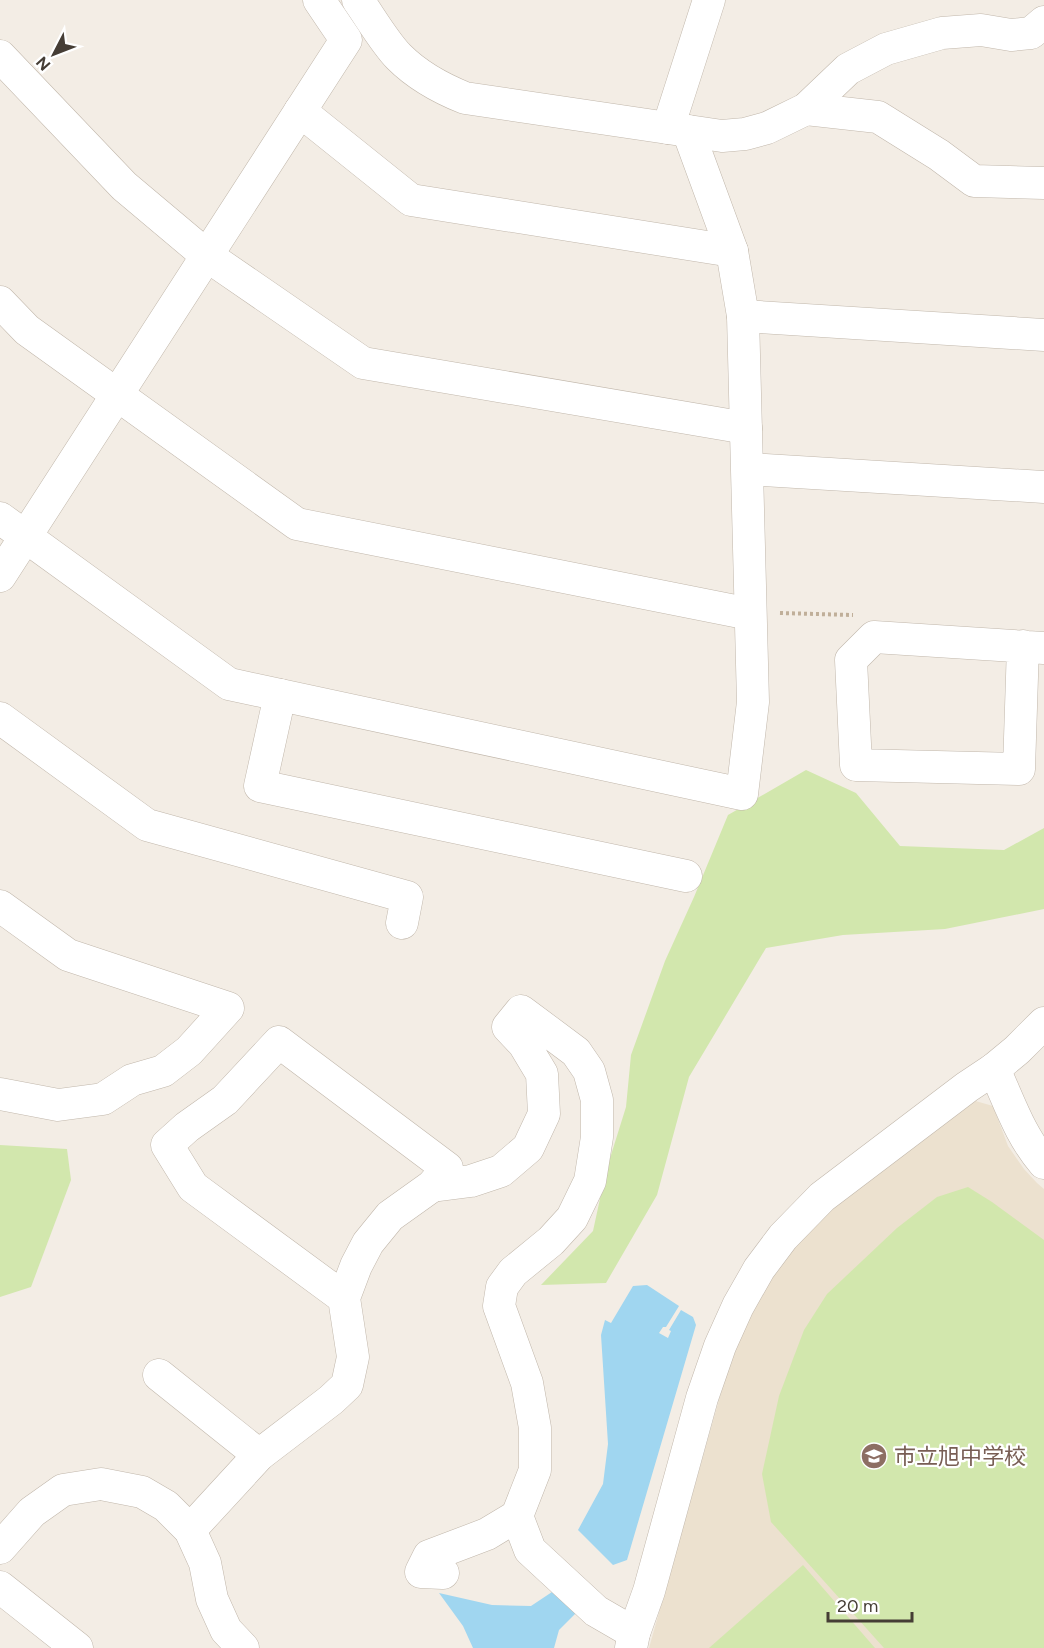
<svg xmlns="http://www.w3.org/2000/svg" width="1044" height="1648" font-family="Figtree,'Noto Sans JP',sans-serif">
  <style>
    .education { fill: #ece1cf }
    .green { fill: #d2e7ad }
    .water { fill: #a0d6f0 }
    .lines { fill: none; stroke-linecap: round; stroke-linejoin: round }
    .minor-casing { stroke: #c1b7ab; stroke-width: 33 }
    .path { stroke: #c0af99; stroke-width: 4; stroke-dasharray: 3 3; stroke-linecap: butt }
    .minor { stroke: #fff; stroke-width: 32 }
    .labels { text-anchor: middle; stroke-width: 4.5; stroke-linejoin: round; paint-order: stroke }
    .education-label { font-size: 22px; fill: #785e54; stroke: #fff; text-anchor: start }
  </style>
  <rect width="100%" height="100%" fill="#f3ede5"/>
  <!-- education -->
  <path class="education" d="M 972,1100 L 993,1106 L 1008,1146 L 1024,1169 L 1037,1183 L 1044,1189 L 1044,1648 L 649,1648 L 731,1357 L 741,1329 L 779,1264 L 816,1222 Z"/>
  <!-- green -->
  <g class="green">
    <path d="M 806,770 L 856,793 L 900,846 L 1004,850 L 1044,828 L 1044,909 L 945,929 L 843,935 L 766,948 L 689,1077 L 657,1195 L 606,1283 L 541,1285 L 593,1231 L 606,1171 L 626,1107 L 631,1055 L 665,961 L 694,897 L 728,815 Z"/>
    <path d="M 0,1145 L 67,1149 L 71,1180 L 31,1287 L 0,1297 Z"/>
    <path d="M 968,1187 L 992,1202 L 1044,1240 L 1044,1648 L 884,1648 L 771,1522 L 762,1474 L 779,1396 L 804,1330 L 827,1294 L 897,1228 L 937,1197 Z"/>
    <path d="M 803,1565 L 875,1648 L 709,1648 Z"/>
  </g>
  <!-- water -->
  <g class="water">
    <path d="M 647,1285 L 679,1306 L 666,1327 L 663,1327 L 659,1333 L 668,1338 L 671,1331 L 669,1330 L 681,1310 L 693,1317 L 696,1325 L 627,1560 L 613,1565 L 578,1530 L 603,1484 L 608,1444 L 601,1335 L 605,1320 L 611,1323 L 633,1286 Z"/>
    <path d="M 558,1588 L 578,1611 L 559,1630 L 554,1648 L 473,1648 L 463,1626 L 439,1593 L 492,1605 L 531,1606 Z"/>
  </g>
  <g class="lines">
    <defs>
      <g id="minor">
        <path d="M 358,0 C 370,17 385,43 399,57 C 418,76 440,88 465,98 L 722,136 L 745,134 L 767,128 L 806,109 L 848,69 L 886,49 L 942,33 L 981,30 L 1011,35 L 1031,33 L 1044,22"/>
        <path d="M 0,56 L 124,186 L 206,255 L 363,363 L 746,428"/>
        <path d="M 806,109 L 878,117 L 939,155 L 974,181 L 1044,183"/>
        <path d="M 300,111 L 411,200 L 732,251"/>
        <path d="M 668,128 L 709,0"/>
        <path d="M 0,302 L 27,330 L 297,524 L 750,614"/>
        <path d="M 743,316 L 1044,335"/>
        <path d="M 748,469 L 1044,487"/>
        <path d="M 0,518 L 229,684 L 742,794 L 753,702 L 743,316 L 732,251 L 688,131"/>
        <path d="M 0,576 L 346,40 L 319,0"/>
        <path d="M 1023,646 L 1019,769 L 856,765 L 851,660 L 874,637 L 1044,648"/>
        <path d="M 280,695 L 260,786 L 686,876"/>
        <path d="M 0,718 L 147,825 L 407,897 L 402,923"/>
        <path d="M 0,906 L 68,955 L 228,1008 L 189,1051 L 163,1071 L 132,1080 L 103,1099 L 58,1105 L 0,1094"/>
        <path d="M 994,1069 C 1009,1101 1020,1136 1044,1163"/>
        <path d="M 432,1186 L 471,1181 L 501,1171 L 528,1148 L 544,1114 L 542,1074 L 524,1044 L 508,1027 L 521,1011 L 576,1052 L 589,1071 L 597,1100 L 597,1137 L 590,1181 L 572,1218 L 551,1241 L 513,1272 L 502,1287 L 499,1306 L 527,1383 L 535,1428 L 535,1470 L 517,1516 L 530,1550 L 596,1611 L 634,1633"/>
        <path d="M 159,1375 L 259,1455"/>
        <path d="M 190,1530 L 259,1455 L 331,1400 L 347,1385 L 353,1357 L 344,1298 L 356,1266 L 368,1243 L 390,1216 L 432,1186 L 447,1168 L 279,1042 L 225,1100 L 187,1127 L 167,1145 L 193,1187 L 344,1298"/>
        <path d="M 0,1548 L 32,1512 L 63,1490 L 101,1484 L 142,1492 L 166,1506 L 190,1530 L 205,1563 L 212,1599 L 226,1630 L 243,1648"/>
        <path d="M 443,1573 L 421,1572 L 429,1556 L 487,1534 L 517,1516"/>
        <path d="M 0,1587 L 77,1648"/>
        <path d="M 631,1648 L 634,1633 L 649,1591 L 702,1398 L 720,1346 L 738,1306 L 759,1269 L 783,1237 L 822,1197 L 967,1087 L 994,1069 L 1017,1050 L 1044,1023"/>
      </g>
    </defs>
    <!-- minor casing -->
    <use href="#minor" class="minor-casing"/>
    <!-- path -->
    <path class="path" d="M 780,613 L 853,615"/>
    <!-- minor -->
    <use href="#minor" class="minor"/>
  </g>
  <!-- icons -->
  <defs>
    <symbol id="school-disc" viewBox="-11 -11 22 22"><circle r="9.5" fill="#8d6e63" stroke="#fff"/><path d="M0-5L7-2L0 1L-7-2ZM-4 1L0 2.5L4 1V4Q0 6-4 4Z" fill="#fff"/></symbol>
  </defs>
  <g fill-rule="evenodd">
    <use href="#school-disc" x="859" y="1441" width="30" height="30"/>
  </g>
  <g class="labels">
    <!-- education labels -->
    <g class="education-label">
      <text x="894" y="1464">市立旭中学校</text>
    </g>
  </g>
  <!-- north arrow -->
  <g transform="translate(54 54) rotate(228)" stroke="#ffffff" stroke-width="4.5" paint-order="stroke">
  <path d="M0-4.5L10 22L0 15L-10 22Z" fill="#453d35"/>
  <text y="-9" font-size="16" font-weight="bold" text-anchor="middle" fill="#453d35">N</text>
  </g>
  <!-- scale -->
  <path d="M828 1612v9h84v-9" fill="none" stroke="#453d35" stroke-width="3"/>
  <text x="837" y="1612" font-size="18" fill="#453d35" stroke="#ffffff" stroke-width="4.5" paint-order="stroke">20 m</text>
</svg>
